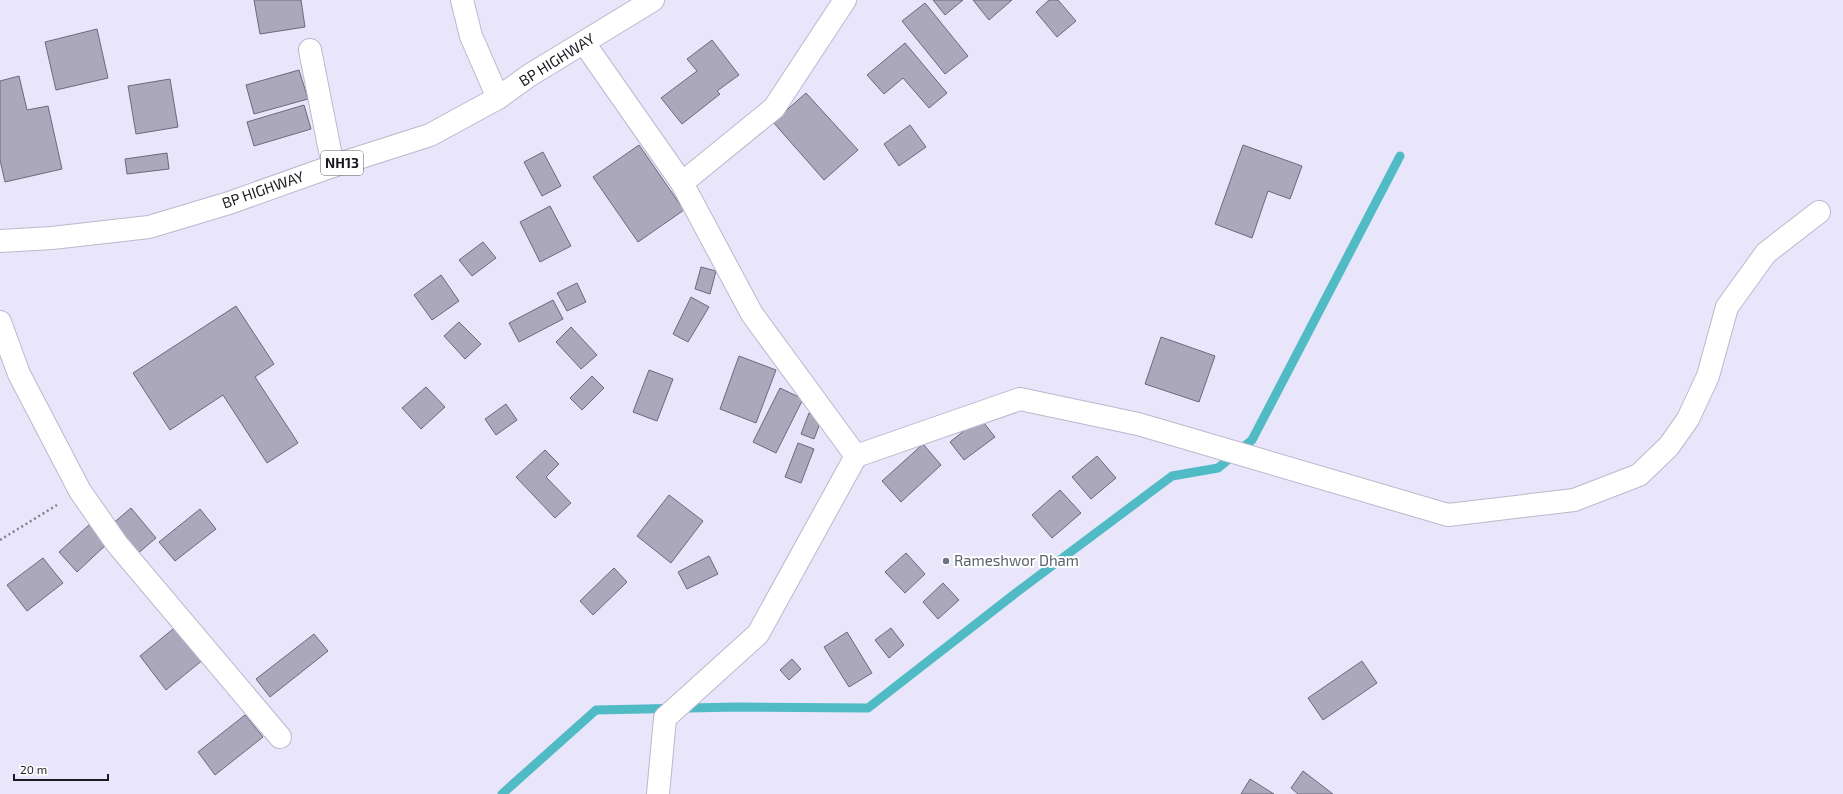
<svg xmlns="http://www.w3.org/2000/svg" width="1843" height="794" font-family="'Exo 2',sans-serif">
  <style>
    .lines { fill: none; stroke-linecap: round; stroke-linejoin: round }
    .stream { stroke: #50bbc4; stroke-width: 9 }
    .building { fill: #aba8bb; stroke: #6d697b }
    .minor-casing { stroke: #bcb8cc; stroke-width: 24 }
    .highway-casing { stroke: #bcb8cc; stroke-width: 24 }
    .path { stroke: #83808e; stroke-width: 2.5; stroke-dasharray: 2 3; stroke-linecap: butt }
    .minor { stroke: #fff; stroke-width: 22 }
    .highway { stroke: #fff; stroke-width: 22 }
    .worship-dot { fill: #6b7280; stroke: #fff; stroke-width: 1.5 }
    .labels { text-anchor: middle; stroke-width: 4; stroke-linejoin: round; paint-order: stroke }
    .shield { fill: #fff; stroke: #605f64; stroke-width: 1 }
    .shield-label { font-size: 14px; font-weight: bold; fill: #1c1a21 }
    .street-label { font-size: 15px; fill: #1c1a21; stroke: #fff }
    .worship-label { font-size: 15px; fill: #5b616d; stroke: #fff; text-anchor: start }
  </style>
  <rect width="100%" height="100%" fill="#e9e5fa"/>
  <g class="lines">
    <!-- stream -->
    <path class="stream" d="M 502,794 L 596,710 L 737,707 L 868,708 L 1017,592 L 1172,476 L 1218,468 L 1252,440 L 1400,156"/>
  </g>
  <!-- building -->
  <g class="building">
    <path d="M 254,0 L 301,0 L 305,27 L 260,34 Z"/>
    <path d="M 933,0 L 963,0 L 945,15 Z"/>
    <path d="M 973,0 L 1012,0 L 989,20 Z"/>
    <path d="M 1049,0 L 1058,0 L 1076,21 L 1057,37 L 1036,12 Z"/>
    <path d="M 925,3 L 968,56 L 945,74 L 902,21 Z"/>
    <path d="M 97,29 L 108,78 L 56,90 L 45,42 Z"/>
    <path d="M 712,40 L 739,75 L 717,91 L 720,94 L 682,124 L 661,98 L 697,71 L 687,59 Z"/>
    <path d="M 905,43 L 947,93 L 929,108 L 903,78 L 884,94 L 867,75 Z"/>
    <path d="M 299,70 L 308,99 L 254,114 L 246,85 Z"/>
    <path d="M 19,76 L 27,110 L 48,106 L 62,169 L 5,182 L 0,160 L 0,81 Z"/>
    <path d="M 170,79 L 178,127 L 136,134 L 128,86 Z"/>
    <path d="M 806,93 L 858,150 L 824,180 L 773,122 Z"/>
    <path d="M 304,105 L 311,129 L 254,146 L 247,122 Z"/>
    <path d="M 910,125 L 926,147 L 899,166 L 884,144 Z"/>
    <path d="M 639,145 L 684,210 L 638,242 L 593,177 Z"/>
    <path d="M 1243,145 L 1302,166 L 1290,199 L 1268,191 L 1252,238 L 1215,224 Z"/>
    <path d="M 543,152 L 561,186 L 542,196 L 524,162 Z"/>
    <path d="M 167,153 L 169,169 L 127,174 L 125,159 Z"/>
    <path d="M 550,206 L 571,246 L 540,262 L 520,222 Z"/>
    <path d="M 483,242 L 496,258 L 472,276 L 459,260 Z"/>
    <path d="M 701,267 L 716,271 L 710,294 L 695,289 Z"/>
    <path d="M 441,275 L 459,301 L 432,320 L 414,295 Z"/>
    <path d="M 577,283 L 586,302 L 567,311 L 557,293 Z"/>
    <path d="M 691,297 L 709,307 L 688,342 L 673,334 Z"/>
    <path d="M 553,300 L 563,319 L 519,342 L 509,323 Z"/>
    <path d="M 236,306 L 274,364 L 255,377 L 298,443 L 267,463 L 223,395 L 170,430 L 133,373 Z"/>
    <path d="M 459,322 L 481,344 L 465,359 L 444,336 Z"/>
    <path d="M 571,327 L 597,355 L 581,369 L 556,342 Z"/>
    <path d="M 1161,337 L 1215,356 L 1199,402 L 1145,384 Z"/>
    <path d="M 739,356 L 776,370 L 756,423 L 720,409 Z"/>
    <path d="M 649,370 L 673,379 L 657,421 L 633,412 Z"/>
    <path d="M 592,376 L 604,388 L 582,410 L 570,398 Z"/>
    <path d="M 426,387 L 445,407 L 421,429 L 402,408 Z"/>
    <path d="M 780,388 L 803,399 L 776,453 L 753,442 Z"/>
    <path d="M 506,404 L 517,420 L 496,435 L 485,419 Z"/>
    <path d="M 809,413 L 822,418 L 814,439 L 801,434 Z"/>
    <path d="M 980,418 L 995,437 L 964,460 L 950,442 Z"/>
    <path d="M 798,443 L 814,449 L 801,483 L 785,477 Z"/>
    <path d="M 923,444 L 941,465 L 901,502 L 882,481 Z"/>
    <path d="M 545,450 L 559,464 L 546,477 L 571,503 L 555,518 L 516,477 Z"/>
    <path d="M 1097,456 L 1116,478 L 1091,499 L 1072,477 Z"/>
    <path d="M 1060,490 L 1081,513 L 1052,538 L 1032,515 Z"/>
    <path d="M 669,495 L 703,521 L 671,563 L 637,536 Z"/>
    <path d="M 131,508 L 156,538 L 136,555 L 111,525 Z"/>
    <path d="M 200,509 L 216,529 L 175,561 L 159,542 Z"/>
    <path d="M 90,524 L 108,543 L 77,572 L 59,552 Z"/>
    <path d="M 906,553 L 925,574 L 905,593 L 885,572 Z"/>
    <path d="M 709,556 L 718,574 L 687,589 L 678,572 Z"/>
    <path d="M 43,558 L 63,583 L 27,611 L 7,585 Z"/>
    <path d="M 614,568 L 627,582 L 593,615 L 580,601 Z"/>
    <path d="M 943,583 L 959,600 L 938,619 L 923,602 Z"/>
    <path d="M 178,625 L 204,659 L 166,690 L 140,656 Z"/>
    <path d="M 891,628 L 904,645 L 889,658 L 875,640 Z"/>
    <path d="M 847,632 L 872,673 L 849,687 L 824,647 Z"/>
    <path d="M 314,634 L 328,651 L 270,697 L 256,679 Z"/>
    <path d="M 792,659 L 801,669 L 789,680 L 780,670 Z"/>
    <path d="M 1362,661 L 1377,683 L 1323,720 L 1308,698 Z"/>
    <path d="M 245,715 L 263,737 L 215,775 L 198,752 Z"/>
    <path d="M 1303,771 L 1333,794 L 1298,794 L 1291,788 Z"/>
    <path d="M 1250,779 L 1274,794 L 1241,794 Z"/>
  </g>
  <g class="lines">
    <defs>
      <g id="minor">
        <path d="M 462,0 L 471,36 L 498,98"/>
        <path d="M 584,43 L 682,183 L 752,314 L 856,456 L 758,634 L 665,718 L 658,794"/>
        <path d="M 310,50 L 333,166"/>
        <path d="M 682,183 L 774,108 L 845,0"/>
        <path d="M 0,322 L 19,374 L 80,491 L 117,544 L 280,737"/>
        <path d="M 856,456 L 1020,399 L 1138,424 L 1448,515 L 1574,500 L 1639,475 L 1669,446 L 1688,419 L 1708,376 L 1727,307 L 1766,253 L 1819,212"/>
      </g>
      <path id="highway" d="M 0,241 L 52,238 L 149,227 L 229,203 L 333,166 L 430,135 L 498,98 L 530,75 L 653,0"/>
    </defs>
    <!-- minor casing -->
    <use href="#minor" class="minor-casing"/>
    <!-- highway casing -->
    <use href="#highway" class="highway-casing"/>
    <!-- path -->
    <path class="path" d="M 0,540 L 57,505"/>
    <!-- minor -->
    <use href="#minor" class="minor"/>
    <!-- highway -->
    <use href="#highway" class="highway"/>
  </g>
  <!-- markers -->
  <circle class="worship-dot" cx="946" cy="561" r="4"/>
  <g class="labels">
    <!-- shield labels -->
    <rect class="shield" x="321" y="151" width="42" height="24" rx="3"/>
    <g class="shield-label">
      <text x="342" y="168">NH13</text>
    </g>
    <!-- street labels -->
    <g class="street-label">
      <text transform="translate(557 60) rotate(-32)" y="5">BP HIGHWAY</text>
      <text transform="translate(263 190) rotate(-19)" y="5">BP HIGHWAY</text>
    </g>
    <!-- worship labels -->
    <g class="worship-label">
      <text x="954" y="566">Rameshwor Dham</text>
    </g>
  </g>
  <!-- scale -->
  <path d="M14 774v6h94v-6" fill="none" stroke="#1c1a21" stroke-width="2"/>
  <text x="20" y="774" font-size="12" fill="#1c1a21" stroke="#ffffff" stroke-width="3" paint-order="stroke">20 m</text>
</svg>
